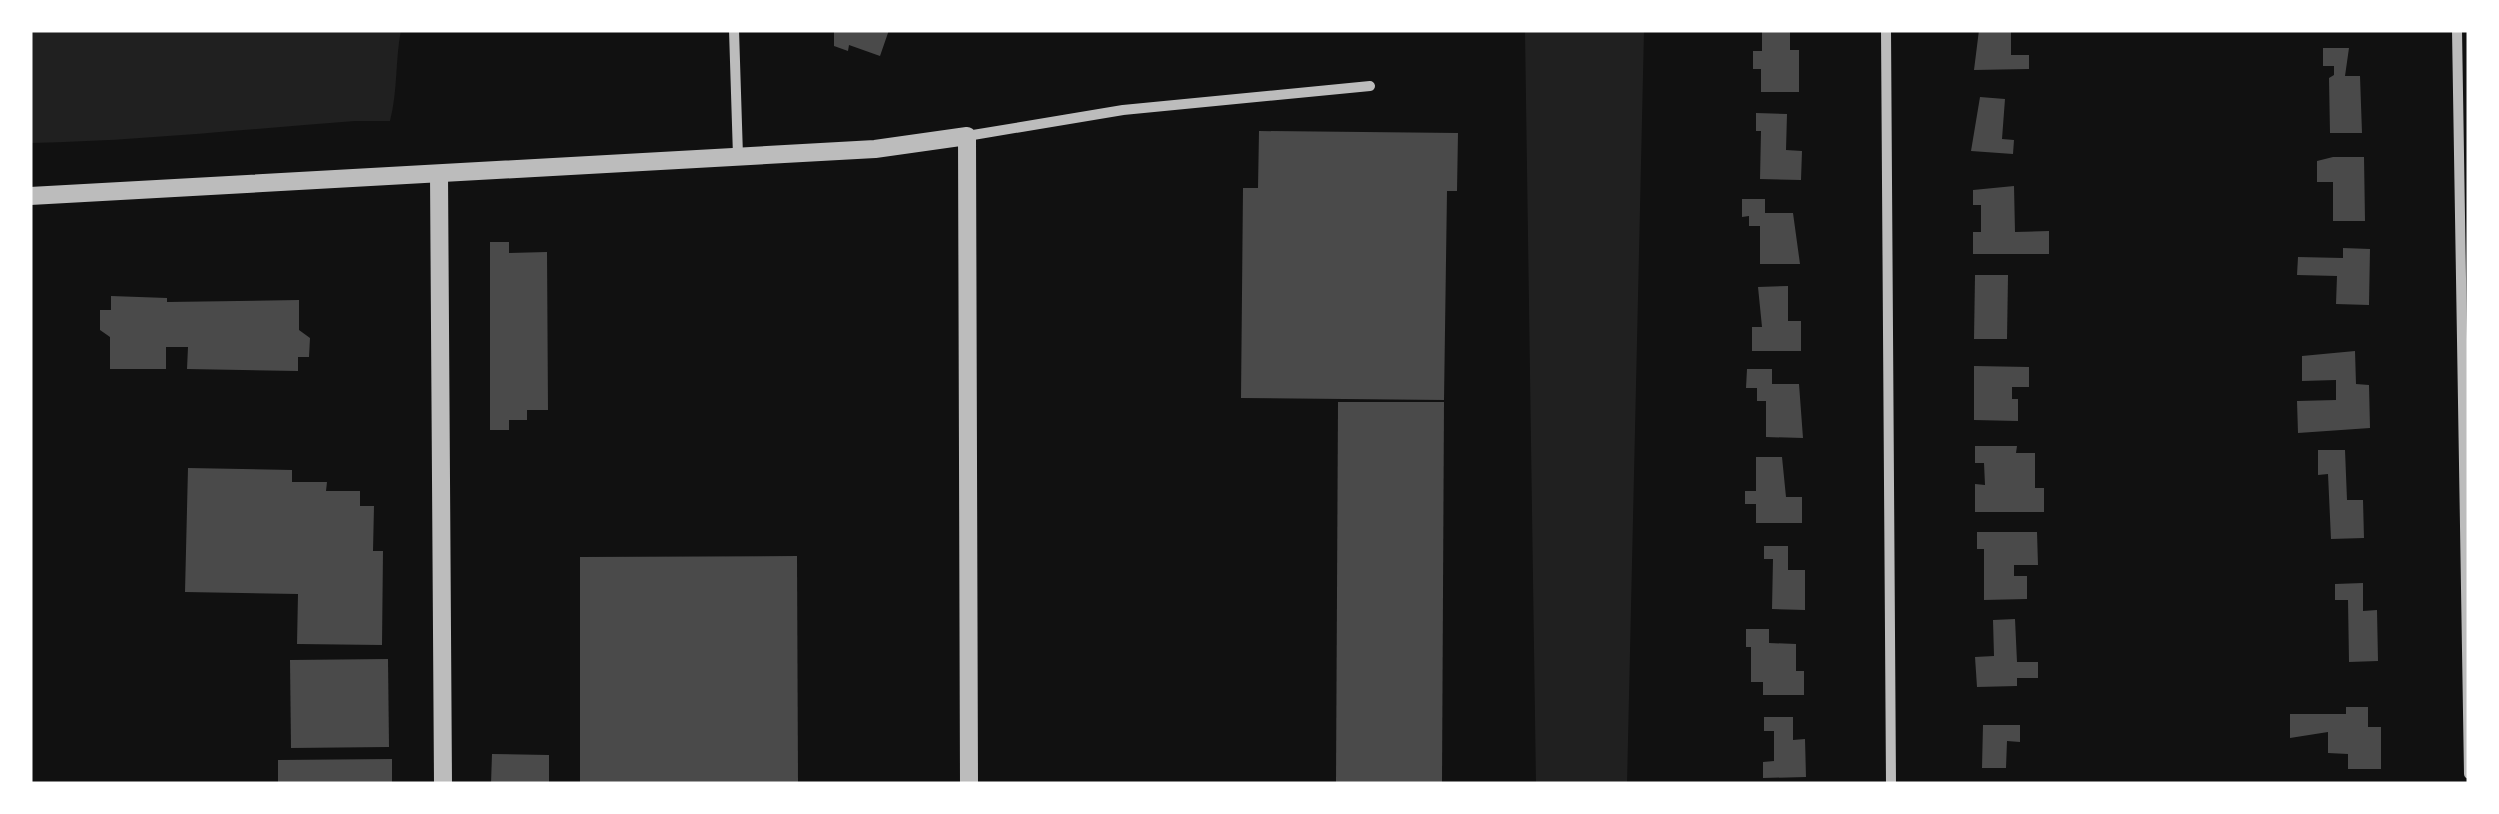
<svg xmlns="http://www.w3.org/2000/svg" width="2499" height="814" font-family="'Zilla Slab',serif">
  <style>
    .green { fill: #202020 }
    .building { fill: #4a4a4a }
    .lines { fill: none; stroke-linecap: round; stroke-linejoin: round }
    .minor { stroke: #bcbcbc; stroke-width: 10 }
    .tertiary { stroke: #bcbcbc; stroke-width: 18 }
  </style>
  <rect width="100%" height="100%" fill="#111"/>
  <!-- green -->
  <g class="green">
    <path d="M 30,30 L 401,30 C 395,61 398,90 390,121 L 355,121 C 246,129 139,141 30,143 Z"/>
    <path d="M 1525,30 L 1644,30 L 1627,784 L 1536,784 Z"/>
  </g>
  <!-- building -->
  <g class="building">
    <path d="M 834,30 L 845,31 L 889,30 L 880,56 L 849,45 L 848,51 L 834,46 Z"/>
    <path d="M 1762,30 L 1790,30 L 1790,50 L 1799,50 L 1799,92 L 1761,92 L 1761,69 L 1753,69 L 1753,51 L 1762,51 Z"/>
    <path d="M 1979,30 L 2011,30 L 2011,55 L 2029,55 L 2029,69 L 1974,70 Z"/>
    <path d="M 2323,48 L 2349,48 L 2345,76 L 2360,76 L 2362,133 L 2330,133 L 2329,78 L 2334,75 L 2334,66 L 2323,66 Z"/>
    <path d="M 1980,97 L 2005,99 L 2002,139 L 2014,140 L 2013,154 L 1971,151 Z"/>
    <path d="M 1756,113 L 1787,114 L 1786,150 L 1802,151 L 1801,180 L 1760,179 L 1761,131 L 1756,131 Z"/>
    <path d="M 1259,131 L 1458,133 L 1457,191 L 1447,191 L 1444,400 L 1241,398 L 1243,188 L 1258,188 Z"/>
    <path d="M 2333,157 L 2364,157 L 2365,221 L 2333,221 L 2333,182 L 2317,182 L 2317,161 Z"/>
    <path d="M 2014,186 L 2015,232 L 2049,231 L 2049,254 L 1973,254 L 1973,232 L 1981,232 L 1981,205 L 1973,205 L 1973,190 Z"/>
    <path d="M 1742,199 L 1765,199 L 1765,213 L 1793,213 L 1800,264 L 1760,264 L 1760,226 L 1749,226 L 1749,216 L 1742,217 Z"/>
    <path d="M 490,242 L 509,242 L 509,253 L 547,252 L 548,410 L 527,410 L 527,420 L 509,420 L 509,430 L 490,430 Z"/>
    <path d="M 2343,248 L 2370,249 L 2369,305 L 2336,304 L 2337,276 L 2297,275 L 2298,257 L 2343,258 Z"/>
    <path d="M 1975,275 L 2008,275 L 2007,339 L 1974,339 Z"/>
    <path d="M 1788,286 L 1788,321 L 1801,321 L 1801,351 L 1752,351 L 1752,327 L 1762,327 L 1758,287 Z"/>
    <path d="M 111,296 L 167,298 L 167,302 L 299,300 L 299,330 L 310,338 L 309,357 L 298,357 L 298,371 L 187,369 L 188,347 L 166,347 L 166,369 L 110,369 L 110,337 L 100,330 L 100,310 L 111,310 Z"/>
    <path d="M 2355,351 L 2356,384 L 2369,385 L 2370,428 L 2298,433 L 2297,401 L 2336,400 L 2336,380 L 2302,381 L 2302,356 Z"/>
    <path d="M 1974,366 L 2029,367 L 2029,387 L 2012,387 L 2012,399 L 2018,399 L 2018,421 L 1974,420 Z"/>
    <path d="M 1747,369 L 1772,369 L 1772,384 L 1799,384 L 1803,438 L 1766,437 L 1766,401 L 1757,401 L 1757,388 L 1746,388 Z"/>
    <path d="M 1338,402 L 1444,402 L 1442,784 L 1336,784 Z"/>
    <path d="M 1975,446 L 2017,446 L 2016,453 L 2035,453 L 2035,488 L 2044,488 L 2044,512 L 1975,512 L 1975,484 L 1985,485 L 1984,463 L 1975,463 Z"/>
    <path d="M 2318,450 L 2345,450 L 2347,500 L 2363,500 L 2364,538 L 2331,539 L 2328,474 L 2318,475 Z"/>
    <path d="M 1756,457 L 1782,457 L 1786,497 L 1802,497 L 1802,523 L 1756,523 L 1756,504 L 1745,504 L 1745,491 L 1756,491 Z"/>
    <path d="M 188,468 L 292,470 L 292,482 L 327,482 L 326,491 L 360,491 L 360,506 L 374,506 L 373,551 L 383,551 L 382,645 L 297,644 L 298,594 L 185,592 Z"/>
    <path d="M 1977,532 L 2037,532 L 2038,565 L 2014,565 L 2014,576 L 2027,576 L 2027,599 L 1984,600 L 1984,549 L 1977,549 Z"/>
    <path d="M 1764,546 L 1788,546 L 1788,570 L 1805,570 L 1805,610 L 1772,609 L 1773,559 L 1764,559 Z"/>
    <path d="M 797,556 L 798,784 L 580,784 L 580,557 Z"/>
    <path d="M 2363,583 L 2363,611 L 2377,610 L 2378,661 L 2349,662 L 2348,600 L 2335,600 L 2335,584 Z"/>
    <path d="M 2015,619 L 2017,662 L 2038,662 L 2038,678 L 2017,678 L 2017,686 L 1977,687 L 1975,657 L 1994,656 L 1993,620 Z"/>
    <path d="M 1746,629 L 1769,629 L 1769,643 L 1796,644 L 1796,671 L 1804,671 L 1804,695 L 1763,695 L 1763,682 L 1751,682 L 1751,647 L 1746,647 Z"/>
    <path d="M 388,659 L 389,747 L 291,748 L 290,660 Z"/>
    <path d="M 2346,707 L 2368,707 L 2368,727 L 2381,727 L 2381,769 L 2348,769 L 2348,754 L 2328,753 L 2328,732 L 2290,738 L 2290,714 L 2346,714 Z"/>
    <path d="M 1764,717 L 1793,717 L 1793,740 L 1805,739 L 1806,777 L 1763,778 L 1763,762 L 1774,761 L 1774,731 L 1764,731 Z"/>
    <path d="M 1983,725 L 2020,725 L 2020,742 L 2007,741 L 2006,768 L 1982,768 Z"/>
    <path d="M 492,754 L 549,755 L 549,784 L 491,784 Z"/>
    <path d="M 392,759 L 392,784 L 278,784 L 278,760 Z"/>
  </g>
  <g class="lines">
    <!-- minor -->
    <g class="minor">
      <path d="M 734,30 L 738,156"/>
      <path d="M 1886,30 L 1891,784"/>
      <path d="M 2457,30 L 2469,774"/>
      <path d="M 967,136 L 1123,110 L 1370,86"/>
    </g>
    <!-- tertiary -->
    <g class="tertiary">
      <path d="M 439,174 L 443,784"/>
      <path d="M 30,196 L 875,149 L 967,136 L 969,784"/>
    </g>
  </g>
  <!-- border -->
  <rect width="2499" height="814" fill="none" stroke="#ffffff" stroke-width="65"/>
</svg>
